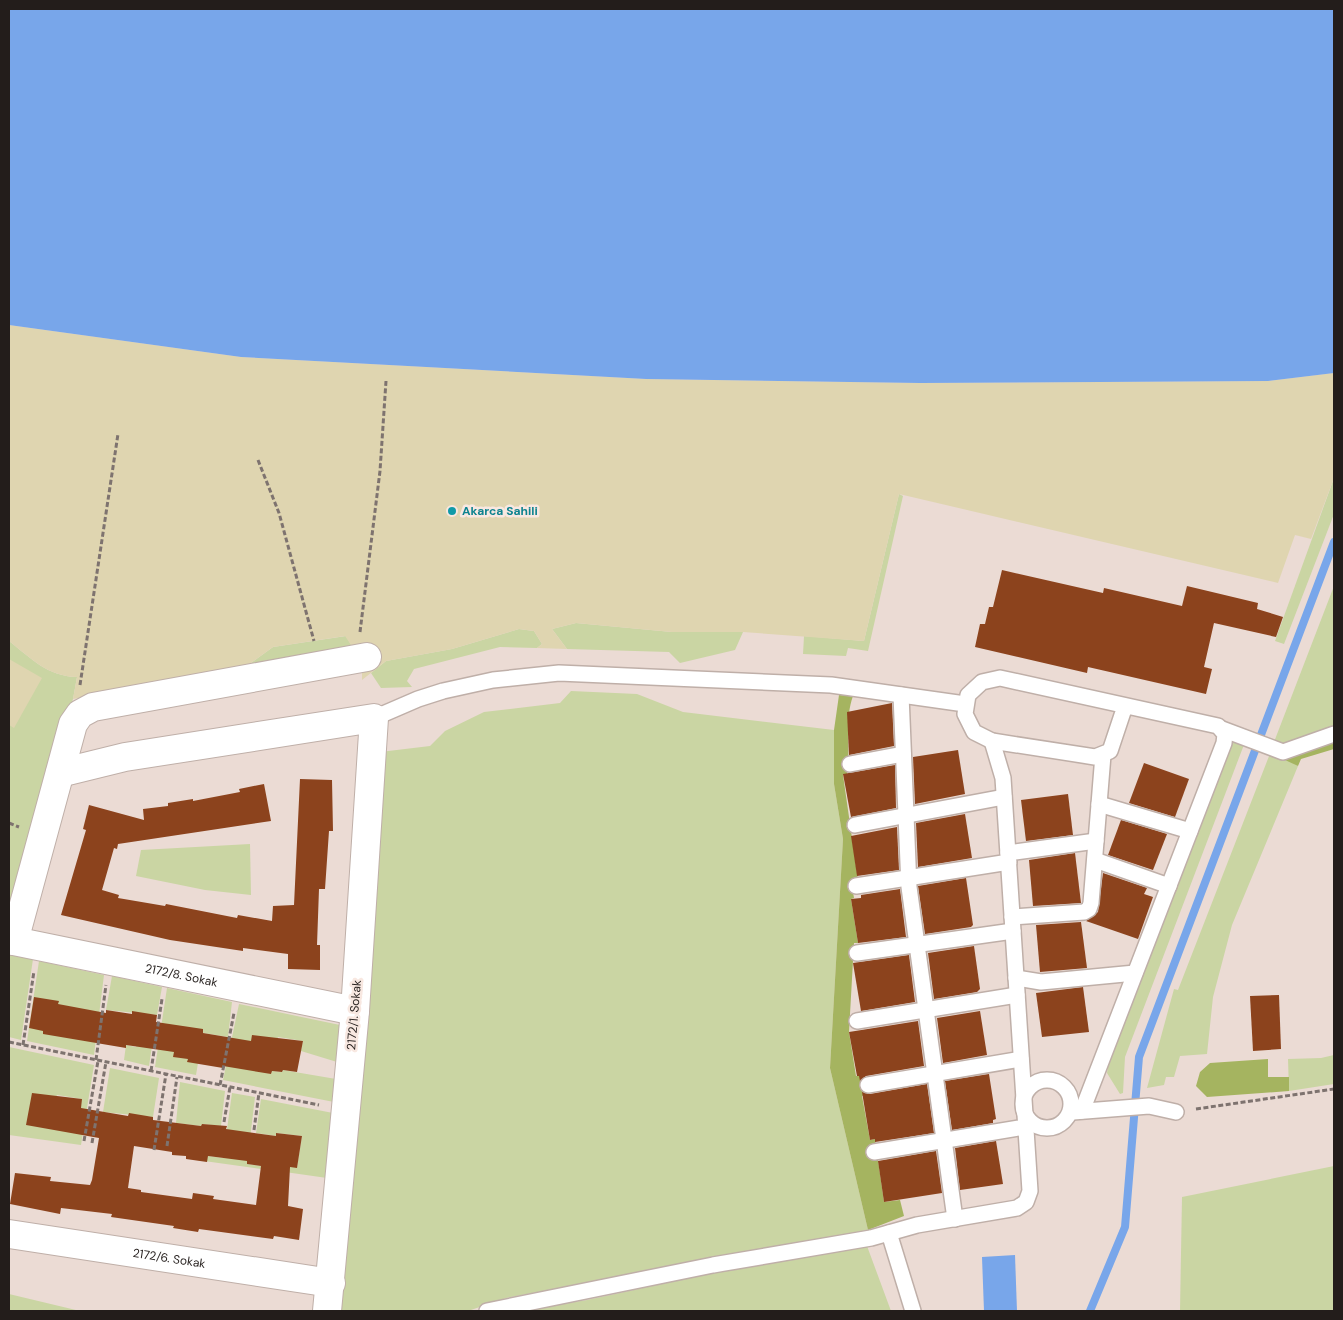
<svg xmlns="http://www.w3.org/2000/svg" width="1343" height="1320" font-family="'DM Sans',sans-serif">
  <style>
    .green { fill: #cad5a3; fill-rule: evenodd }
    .forest { fill: #a5b460 }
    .sand { fill: #dfd5b0 }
    .water { fill: #78a6ea }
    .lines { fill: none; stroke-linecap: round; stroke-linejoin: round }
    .stream { stroke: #78a6ea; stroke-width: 8 }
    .building { fill: #8c431d; fill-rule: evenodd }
    .lane-casing { stroke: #bfafa8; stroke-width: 18 }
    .street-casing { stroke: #bfafa8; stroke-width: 30 }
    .path { stroke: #7e736f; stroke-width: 3; stroke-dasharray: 5 2.5; stroke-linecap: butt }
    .lane { stroke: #fff; stroke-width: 15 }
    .street { stroke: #fff; stroke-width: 28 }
    .culture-dot { fill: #0f9aa8; stroke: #f8e8e1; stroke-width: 2 }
    .labels { text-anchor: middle; stroke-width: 5; stroke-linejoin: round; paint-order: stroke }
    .culture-label { font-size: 12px; font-weight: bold; fill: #0d838f; stroke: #f8e8e1; text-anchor: start }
    .street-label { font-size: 12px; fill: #231d1b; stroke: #f8e8e1 }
  </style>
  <rect width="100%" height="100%" fill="#ebdbd4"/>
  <!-- green -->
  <g class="green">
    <path d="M 1334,478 L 1334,514 L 1284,644 L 1275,641 Z"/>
    <path d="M 899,494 L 903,496 L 868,651 L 848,648 L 846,656 L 803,654 L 804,636 L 864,641 Z"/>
    <path d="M 1334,586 L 1334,728 L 1289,748 L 1274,742 Z"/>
    <path d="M 576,623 L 672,632 L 743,632 L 735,650 L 680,663 L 669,652 L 567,649 L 552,629 Z"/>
    <path d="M 519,629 L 534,631 L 542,644 L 537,648 L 500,647 L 414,669 L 407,681 L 412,687 L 381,688 L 371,673 L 386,661 L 452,649 Z"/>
    <path d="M 346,636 L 353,648 L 244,668 L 273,647 Z"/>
    <path d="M 9,641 C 32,659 47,676 77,677 L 73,699 L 9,914 Z"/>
    <path d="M 571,691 L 637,694 L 683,712 L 834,730 L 834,784 L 843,839 L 830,1068 L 868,1230 L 506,1298 L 468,1311 L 338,1311 L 380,752 L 430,746 L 445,731 L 484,712 L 560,703 Z"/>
    <path d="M 1234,739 L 1245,742 L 1125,1057 L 1123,1093 L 1120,1094 L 1107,1073 L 1109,1061 Z"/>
    <path d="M 1271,751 L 1298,766 L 1232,925 L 1213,997 L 1207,1054 L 1180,1056 L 1174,1077 L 1166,1077 L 1164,1085 L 1147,1088 L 1174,989 L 1178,990 Z"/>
    <path d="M 250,844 L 251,895 L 205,890 L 136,876 L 141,850 Z"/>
    <path d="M 9,954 L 33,959 L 21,1040 L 9,1037 Z"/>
    <path d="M 39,961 L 104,975 L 94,1055 L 27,1041 Z"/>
    <path d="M 112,976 L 162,987 L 157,1015 L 106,1010 Z"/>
    <path d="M 167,988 L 232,1002 L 228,1037 L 203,1033 L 196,1075 L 155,1067 Z"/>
    <path d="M 239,1004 L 340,1025 L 337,1062 L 301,1051 L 303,1041 L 278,1037 L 271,1074 L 272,1071 L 282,1072 L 283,1070 L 336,1079 L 334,1102 L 223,1080 Z"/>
    <path d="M 137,1044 L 152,1046 L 149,1066 L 124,1060 L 126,1045 L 136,1047 Z"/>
    <path d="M 9,1047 L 94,1065 L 81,1145 L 9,1135 ZM 57,1095 L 82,1099 L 51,1129 Z"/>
    <path d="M 1334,1055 L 1334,1084 L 1289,1091 L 1288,1059 L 1321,1058 Z"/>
    <path d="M 110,1068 L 159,1078 L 153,1117 L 103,1112 Z"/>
    <path d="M 180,1082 L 225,1091 L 221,1126 L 202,1124 L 201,1126 L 176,1123 Z"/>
    <path d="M 232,1093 L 255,1097 L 247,1164 L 261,1166 L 261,1169 L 197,1160 L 207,1159 L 208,1156 L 223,1158 Z"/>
    <path d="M 261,1099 L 333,1113 L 327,1178 L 271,1170 L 283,1166 L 297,1167 L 302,1136 L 276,1133 L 276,1136 L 256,1133 Z"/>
    <path d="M 1334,1166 L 1334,1311 L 1180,1311 L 1182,1197 Z"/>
    <path d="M 867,1246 L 891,1311 L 521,1311 L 587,1300 L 722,1271 Z"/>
    <path d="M 9,1294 L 80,1311 L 9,1311 Z"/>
  </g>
  <!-- forest -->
  <g class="forest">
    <path d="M 839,695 L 853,696 C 844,721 851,747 847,774 L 843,775 L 858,880 L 851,880 L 854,898 L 851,899 L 858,943 L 854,943 L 849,1032 L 856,1076 L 863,1075 L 866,1095 L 862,1096 L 870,1140 L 875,1139 L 884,1202 L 900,1200 L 904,1216 L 868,1230 L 830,1068 L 843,839 L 834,784 L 834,730 Z"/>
    <path d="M 1334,741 L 1334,749 L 1301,759 L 1298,766 L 1285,760 L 1287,754 L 1297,755 Z"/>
    <path d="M 1268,1059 L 1268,1077 L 1289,1077 L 1289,1091 L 1207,1097 L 1196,1086 L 1200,1072 L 1210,1063 Z"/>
  </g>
  <!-- sand -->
  <g class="sand">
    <path d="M 9,325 L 241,357 L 646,379 L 920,383 L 1268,381 L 1333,373 L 1334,478 L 1311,539 L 1295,535 L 1278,583 L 899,494 L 864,641 L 743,632 L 672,632 L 576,623 L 552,629 L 567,649 L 537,648 L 542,644 L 534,631 L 519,629 L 452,649 L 386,661 L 362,680 L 362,647 L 353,648 L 345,636 L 273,647 L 244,668 L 73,699 L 77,677 C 47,676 32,659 9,641 Z"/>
    <path d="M 9,659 L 42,678 L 14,728 L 9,725 Z"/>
  </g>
  <!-- water -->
  <g class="water">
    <path d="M 9,9 L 1334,9 L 1334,373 L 1268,381 L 920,383 L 646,379 L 241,357 L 9,325 Z"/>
    <path d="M 1015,1255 L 1017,1311 L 984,1311 L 982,1257 Z"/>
  </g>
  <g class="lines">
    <!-- stream -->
    <path class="stream" d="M 1090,1311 L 1125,1227 L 1139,1057 L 1334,542"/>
  </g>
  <!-- building -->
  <g class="building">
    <path d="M 1002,570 L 1103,593 L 1104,588 L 1182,606 L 1187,586 L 1258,603 L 1257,609 L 1283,617 L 1276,637 L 1214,623 L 1204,667 L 1212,669 L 1206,694 L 1088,667 L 1087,673 L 975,647 L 980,624 L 985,624 L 989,607 L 993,607 Z"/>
    <path d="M 892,703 L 894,746 L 849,755 L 847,712 Z"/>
    <path d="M 958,750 L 965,794 L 915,804 L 913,757 Z"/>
    <path d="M 1144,763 L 1189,779 L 1175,817 L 1129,803 Z"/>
    <path d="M 895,765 L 896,808 L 851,817 L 843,774 Z"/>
    <path d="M 300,779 L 332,780 L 333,831 L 329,831 L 325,889 L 319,889 L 317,945 L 320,945 L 320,970 L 288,969 L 288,954 L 243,948 L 243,951 L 170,940 L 61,915 L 86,830 L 83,829 L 89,805 L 144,820 L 143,809 L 168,806 L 168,803 L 193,799 L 193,801 L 240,792 L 239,789 L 264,784 L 271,821 L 118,844 L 117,849 L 114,848 L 102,890 L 119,895 L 118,898 L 165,906 L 166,904 L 237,918 L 238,915 L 272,921 L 273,906 L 294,905 Z"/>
    <path d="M 1068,794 L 1073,835 L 1026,841 L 1021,800 Z"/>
    <path d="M 965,814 L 972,858 L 918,867 L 916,823 Z"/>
    <path d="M 1121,820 L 1167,834 L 1153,870 L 1108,855 Z"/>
    <path d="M 897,827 L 899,870 L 857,876 L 851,836 Z"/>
    <path d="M 1075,853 L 1081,903 L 1033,906 L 1029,860 Z"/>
    <path d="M 1103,873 L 1147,888 L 1144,894 L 1153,897 L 1138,939 L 1086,921 L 1098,912 Z"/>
    <path d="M 966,878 L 973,925 L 971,927 L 925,934 L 918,886 Z"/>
    <path d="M 900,889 L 906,937 L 858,943 L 851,899 L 861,898 L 861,895 Z"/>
    <path d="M 1081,922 L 1087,968 L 1040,972 L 1036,925 Z"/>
    <path d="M 974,946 L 980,989 L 977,992 L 934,999 L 928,953 Z"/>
    <path d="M 909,955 L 915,1002 L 861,1011 L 853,963 Z"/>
    <path d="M 1083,987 L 1089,1032 L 1042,1037 L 1036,993 Z"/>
    <path d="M 1279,995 L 1281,1049 L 1253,1051 L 1250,996 Z"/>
    <path d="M 34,997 L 59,1001 L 58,1004 L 106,1013 L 106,1010 L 132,1014 L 132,1011 L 157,1015 L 156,1022 L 203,1029 L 203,1033 L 251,1041 L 252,1035 L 303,1041 L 297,1072 L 283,1070 L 282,1072 L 272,1071 L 271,1074 L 223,1066 L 223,1068 L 187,1062 L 188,1059 L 173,1057 L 174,1052 L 126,1045 L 126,1048 L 43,1034 L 43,1031 L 29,1028 Z"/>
    <path d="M 980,1011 L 987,1055 L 943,1063 L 937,1018 Z"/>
    <path d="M 918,1021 L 924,1066 L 866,1076 L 860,1081 L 859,1076 L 857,1076 L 849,1032 Z"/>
    <path d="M 989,1074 L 996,1119 L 993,1120 L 993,1123 L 952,1130 L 945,1081 Z"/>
    <path d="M 927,1084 L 934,1133 L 875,1142 L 875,1139 L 870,1140 L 862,1092 L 870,1094 Z"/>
    <path d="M 32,1093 L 82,1099 L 81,1108 L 128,1116 L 129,1113 L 153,1117 L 153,1120 L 201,1126 L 202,1124 L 227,1126 L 226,1129 L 276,1136 L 276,1133 L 302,1136 L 297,1168 L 290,1167 L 288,1206 L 303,1209 L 299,1240 L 274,1236 L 273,1239 L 199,1229 L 198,1232 L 173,1228 L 174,1226 L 111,1217 L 112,1214 L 61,1208 L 60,1214 L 10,1204 L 15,1173 L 51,1177 L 50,1181 L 90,1185 L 92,1180 L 99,1138 L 26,1125 ZM 134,1146 L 172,1152 L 172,1155 L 186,1156 L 186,1159 L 207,1162 L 208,1156 L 247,1161 L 247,1164 L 261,1166 L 256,1205 L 213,1199 L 214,1196 L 193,1193 L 192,1199 L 141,1192 L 141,1190 L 128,1188 Z"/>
    <path d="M 996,1141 L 1003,1184 L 960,1190 L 955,1148 Z"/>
    <path d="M 936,1151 L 942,1193 L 884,1202 L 878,1161 Z"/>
  </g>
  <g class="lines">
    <defs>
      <g id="lane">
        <path d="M 901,695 L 909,887 L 955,1219"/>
        <path d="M 374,718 L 418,699 L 443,691 L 493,680 L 559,673 L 831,685 L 965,704"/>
        <path d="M 1222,729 L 1283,752 L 1334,734"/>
        <path d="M 850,764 L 903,754"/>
        <path d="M 1099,804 L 1190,831"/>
        <path d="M 855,825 L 1004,797"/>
        <path d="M 1008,853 L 1096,841"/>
        <path d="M 1095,860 L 1169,886"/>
        <path d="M 856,886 L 1009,862"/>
        <path d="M 1012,917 L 1084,912 L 1089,909 L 1091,903 L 1103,755"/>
        <path d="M 857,953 L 1013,931"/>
        <path d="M 1016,978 L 1041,982 L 1135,973"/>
        <path d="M 857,1021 L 1017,995"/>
        <circle cx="1047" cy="1104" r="24"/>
        <path d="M 868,1085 L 1021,1059"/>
        <path d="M 1082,1111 L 1224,743 L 1225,734 L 1218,726 L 1000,678 L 982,682 L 968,695 L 965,714 L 974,732 L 992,741 L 1095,757 L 1110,751 L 1125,706"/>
        <path d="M 1073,1112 L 1149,1106 L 1176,1112"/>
        <path d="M 874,1152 L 1025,1127"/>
        <path d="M 889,1233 L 913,1311"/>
        <path d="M 487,1311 L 713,1265 L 871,1238 L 917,1225 L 1017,1208 L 1026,1202 L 1030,1191 L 1003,778 L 992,741"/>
      </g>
      <g id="street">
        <path d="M 60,773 L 125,757 L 374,718 L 355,1011 L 327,1311"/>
        <path id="s1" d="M 9,940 L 355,1011"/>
        <path d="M 14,941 L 73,724 L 80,714 L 93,707 L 367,657"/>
        <path id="s2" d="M 9,1234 L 331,1283"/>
      </g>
    </defs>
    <!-- lane casing -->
    <use href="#lane" class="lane-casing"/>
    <!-- street casing -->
    <use href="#street" class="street-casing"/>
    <!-- path -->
    <g class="path">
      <path d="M 258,460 L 279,513 L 314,641"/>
      <path d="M 360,632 L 380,471 L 386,381"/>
      <path d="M 80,685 L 118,434"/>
      <path d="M 9,823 L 19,827"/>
      <path d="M 9,1042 L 319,1105"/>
      <path d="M 23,1045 L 34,971"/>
      <path d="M 96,1060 L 106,985"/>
      <path d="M 151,1071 L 162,999"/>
      <path d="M 220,1085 L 234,1013"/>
      <path d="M 1196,1109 L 1334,1089"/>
      <path d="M 224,1122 L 230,1087"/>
      <path d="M 254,1130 L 259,1093"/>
      <path d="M 84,1141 L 98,1061"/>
      <path d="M 92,1143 L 106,1062"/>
      <path d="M 167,1146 L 177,1077"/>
      <path d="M 154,1150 L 166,1074"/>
    </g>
    <!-- lane -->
    <use href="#lane" class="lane"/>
    <!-- street -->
    <use href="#street" class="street"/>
  </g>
  <!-- markers -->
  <circle class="culture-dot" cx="452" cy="511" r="5"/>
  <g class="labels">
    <!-- culture labels -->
    <g class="culture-label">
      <text x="462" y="515">Akarca Sahili</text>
    </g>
    <!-- street labels -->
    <g class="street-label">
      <text dy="4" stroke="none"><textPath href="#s1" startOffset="176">2172/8. Sokak</textPath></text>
      <text transform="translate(354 1015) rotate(-85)" y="4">2172/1. Sokak</text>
      <text dy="4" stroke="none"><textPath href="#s2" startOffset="162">2172/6. Sokak</textPath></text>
    </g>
  </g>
  <!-- border -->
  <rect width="1343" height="1320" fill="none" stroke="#231d1b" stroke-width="20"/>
</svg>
